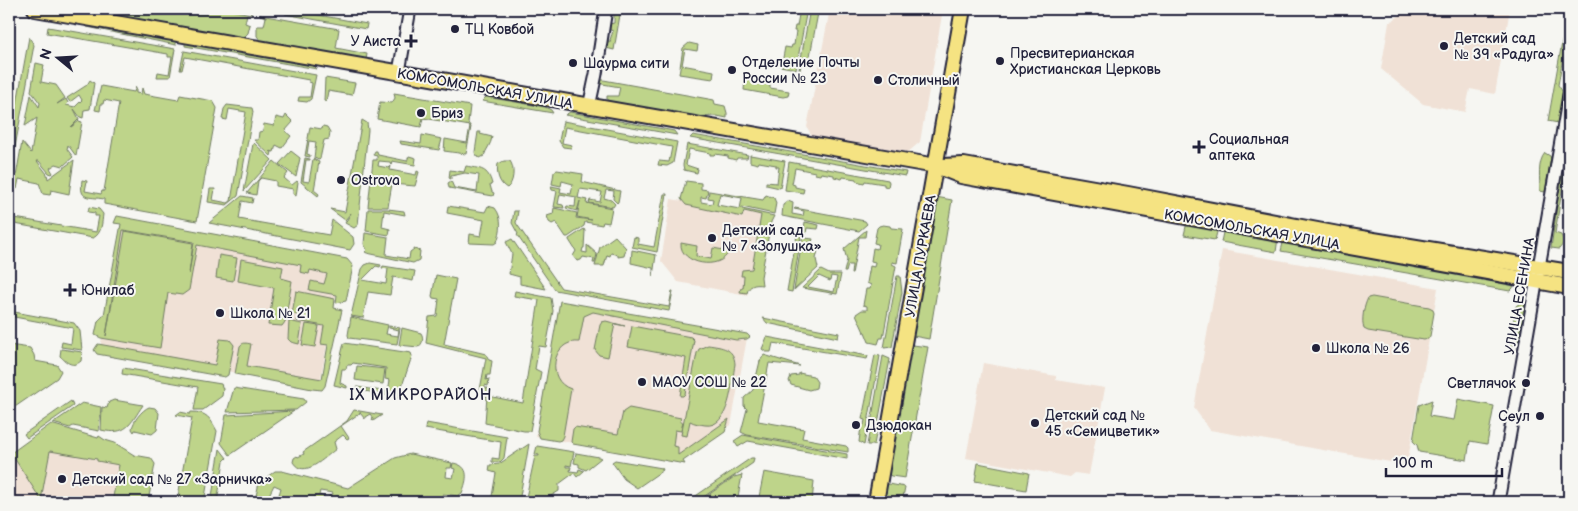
<svg xmlns="http://www.w3.org/2000/svg" width="1578" height="511" font-family="'Balsamiq Sans',sans-serif">
  <style>
    .built { fill: #f0e1d6 }
    .green { fill: #bed48a; stroke: #707b62; fill-rule: evenodd }
    .lines { fill: none; stroke-linecap: round; stroke-linejoin: round }
    .minor-casing { stroke: #22223b; stroke-width: 15 }
    .major-casing { stroke: #22223b; stroke-width: 18 }
    .minor { stroke: #f6f6f2; stroke-width: 11 }
    .major { stroke: #f5e382; stroke-width: 14 }
    .poi-dot { fill: #22223b; stroke: #f6f6f2; stroke-width: 2 }
    .labels { text-anchor: middle; stroke-width: 4; stroke-linejoin: round; paint-order: stroke }
    .poi-label { font-size: 14px; fill: #22223b; stroke: #f6f6f2; text-anchor: start }
    .street-label { font-size: 14px; fill: #22223b; stroke: #f6f6f2 }
    .quarter-label { font-size: 16px; letter-spacing: 1px; fill: #22223b; stroke: #f6f6f2 }
  </style>
  <rect width="100%" height="100%" fill="#f6f6f2"/>
  <filter id="ink" filterUnits="userSpaceOnUse"><feTurbulence type="fractalNoise" baseFrequency=".02" numOctaves="2"/><feDisplacementMap in="SourceGraphic" scale="10" xChannelSelector="R" yChannelSelector="G"/><feConvolveMatrix kernelMatrix="1 2 1 2 8 2 1 2 1" color-interpolation-filters="sRGB"/></filter>
  <g filter="url(#ink)">
    <!-- built -->
    <g class="built">
      <path d="M 830,9 L 943,9 L 920,142 L 907,153 L 812,137 L 807,127 Z"/>
      <path d="M 1409,9 L 1510,9 L 1495,94 L 1470,89 L 1465,112 L 1423,104 L 1381,69 L 1389,23 Z"/>
      <path d="M 671,199 L 763,215 L 747,295 L 678,282 L 661,261 Z"/>
      <path d="M 123,224 L 342,264 L 319,388 L 100,348 Z"/>
      <path d="M 1222,250 L 1438,288 L 1407,465 L 1210,430 L 1194,408 Z"/>
      <path d="M 559,306 L 747,338 L 731,425 L 678,463 L 536,436 Z"/>
      <path d="M 983,363 L 1056,376 L 1056,380 L 1105,388 L 1089,475 L 1075,473 L 1070,477 L 966,458 Z"/>
      <path d="M 52,427 L 87,434 L 85,443 L 122,451 L 111,502 L 9,502 L 9,456 Z"/>
    </g>
    <!-- green -->
    <g class="green">
      <path d="M 82,9 L 224,9 L 252,14 L 247,14 L 245,23 L 250,25 L 248,33 L 243,38 Z"/>
      <path d="M 286,9 L 367,24 L 366,29 L 285,14 Z"/>
      <path d="M 612,9 L 621,9 L 614,50 L 606,48 L 607,41 L 611,41 L 610,40 L 613,31 L 608,29 L 609,24 L 614,23 L 614,14 L 616,14 L 612,12 Z"/>
      <path d="M 800,9 L 807,9 L 796,69 L 780,66 L 780,63 L 782,63 L 785,47 L 791,48 L 792,45 L 794,45 L 796,31 L 794,31 L 795,26 L 797,26 Z"/>
      <path d="M 810,9 L 818,9 L 818,13 L 810,56 L 807,59 L 802,59 L 799,75 L 798,75 Z"/>
      <path d="M 1568,9 L 1569,24 L 1558,85 L 1563,92 L 1558,123 L 1548,121 Z"/>
      <path d="M 260,15 L 339,29 L 336,48 L 367,54 L 366,60 L 261,41 L 257,36 L 257,26 L 264,26 L 266,17 Z"/>
      <path d="M 88,25 L 173,40 L 176,42 L 176,45 L 87,27 Z"/>
      <path d="M 48,27 L 175,49 L 170,77 L 157,77 L 158,72 L 169,74 L 172,57 L 168,57 L 168,54 L 47,33 Z"/>
      <path d="M 29,37 L 34,45 L 9,179 L 9,148 Z"/>
      <path d="M 185,43 L 314,66 L 317,69 L 185,46 Z"/>
      <path d="M 689,43 L 698,45 L 697,51 L 685,49 L 682,65 L 714,71 L 713,79 L 679,74 L 683,48 Z"/>
      <path d="M 184,51 L 316,75 L 311,99 L 307,102 L 298,101 L 299,97 L 310,97 L 312,83 L 309,82 L 309,80 L 185,57 L 182,70 L 180,70 Z"/>
      <path d="M 36,63 L 44,65 L 41,82 L 56,85 L 65,98 L 57,104 L 66,99 L 68,103 L 66,105 L 75,107 L 82,100 L 79,95 L 70,102 L 67,98 L 87,85 L 90,80 L 94,83 L 90,109 L 84,110 L 83,118 L 80,117 L 74,109 L 79,119 L 71,127 L 79,121 L 82,122 L 76,156 L 68,145 L 67,149 L 73,157 L 63,166 L 56,164 L 50,168 L 53,173 L 52,174 L 49,173 L 39,161 L 37,161 L 47,174 L 48,179 L 74,160 L 69,194 L 51,190 L 50,195 L 43,194 L 39,183 L 19,179 L 17,189 L 14,188 L 22,142 L 31,153 L 37,118 L 25,126 L 31,95 L 39,107 L 40,103 L 31,91 Z"/>
      <path d="M 325,78 L 355,83 L 352,95 L 328,91 L 326,102 L 324,101 Z"/>
      <path d="M 598,79 L 714,100 L 715,104 L 725,106 L 727,113 L 727,118 L 717,116 L 684,117 L 607,103 L 607,96 L 618,96 L 620,87 L 597,83 Z"/>
      <path d="M 745,79 L 770,84 L 770,88 L 789,91 L 788,96 L 783,97 L 744,90 Z"/>
      <path d="M 101,86 L 134,92 L 136,87 L 136,93 L 141,94 L 142,88 L 144,94 L 178,100 L 180,95 L 213,101 L 217,108 L 197,221 L 104,204 L 104,199 C 88,196 79,201 82,180 L 87,181 L 85,191 L 101,194 L 102,191 L 104,191 L 119,103 L 104,100 L 103,104 L 101,104 L 100,111 L 95,110 Z"/>
      <path d="M 394,93 L 470,106 L 468,123 L 471,127 L 466,154 L 444,151 L 445,139 L 467,143 L 470,126 L 423,118 L 421,127 L 377,119 L 380,102 L 392,103 L 395,98 Z"/>
      <path d="M 486,97 L 545,107 L 551,110 L 553,113 L 482,101 Z"/>
      <path d="M 227,105 L 252,108 L 253,112 L 238,196 L 227,205 L 208,202 L 210,189 L 215,189 L 213,200 L 228,203 L 231,201 L 246,112 L 229,109 L 227,120 L 222,119 L 224,109 Z"/>
      <path d="M 570,112 L 674,131 L 677,135 L 565,115 Z"/>
      <path d="M 286,115 L 293,122 L 285,131 L 291,136 L 282,148 L 276,145 L 274,152 L 270,151 L 272,152 L 271,156 L 254,140 L 258,140 L 259,132 L 263,131 L 264,124 L 274,126 L 276,117 L 284,119 Z"/>
      <path d="M 362,120 L 367,123 L 368,130 L 358,225 L 354,228 L 345,223 L 351,213 L 345,220 L 330,209 L 345,212 Z"/>
      <path d="M 563,121 L 677,142 L 673,163 L 667,166 L 658,165 L 659,161 L 669,162 L 672,147 L 565,127 L 562,143 L 572,145 L 571,148 L 563,147 L 559,141 Z"/>
      <path d="M 323,126 L 327,127 L 330,132 L 329,139 L 324,140 L 320,159 L 319,160 L 314,158 L 316,142 L 309,141 L 307,154 L 310,155 L 310,157 L 305,156 L 310,127 L 322,129 Z"/>
      <path d="M 478,132 L 481,132 L 480,134 L 492,137 C 491,145 486,149 484,156 L 480,158 L 476,156 L 475,152 Z"/>
      <path d="M 422,135 L 442,139 L 439,150 L 401,144 L 400,141 L 421,144 Z"/>
      <path d="M 693,135 L 906,172 L 905,176 L 690,138 Z"/>
      <path d="M 254,143 L 272,160 L 244,191 L 253,144 Z"/>
      <path d="M 687,144 L 748,155 L 747,158 L 737,158 L 736,160 L 728,158 L 728,156 L 715,154 L 714,155 L 710,155 L 710,153 L 689,149 L 686,165 L 698,169 L 697,173 L 684,170 L 683,165 Z"/>
      <path d="M 291,151 L 300,158 L 296,177 L 279,164 Z"/>
      <path d="M 375,151 L 377,151 L 378,155 L 407,161 L 409,156 L 416,158 L 415,165 L 392,161 L 391,165 L 390,162 L 379,161 L 378,166 L 389,168 L 391,166 L 390,170 L 416,175 L 417,171 L 419,172 L 415,186 L 392,184 L 388,207 L 368,207 L 373,160 L 377,160 L 377,156 L 373,155 Z"/>
      <path d="M 1545,153 L 1550,156 L 1551,159 L 1545,192 L 1540,191 C 1540,180 1537,162 1545,153 Z"/>
      <path d="M 750,155 L 785,161 L 780,188 L 766,185 L 766,182 L 777,183 L 779,167 L 776,167 L 776,165 L 759,162 L 758,164 L 750,162 Z"/>
      <path d="M 1564,157 L 1569,158 L 1569,166 L 1566,166 L 1555,233 L 1561,235 C 1564,241 1564,244 1559,249 L 1551,248 Z"/>
      <path d="M 305,158 L 310,159 L 310,160 L 306,160 L 303,181 L 309,182 L 313,159 L 319,162 L 314,190 L 319,194 L 318,196 L 301,182 Z"/>
      <path d="M 274,161 L 288,173 L 284,178 L 292,185 L 297,181 L 298,182 L 296,196 L 293,194 L 293,189 L 276,186 L 276,181 L 261,178 L 258,181 L 256,195 L 247,193 Z"/>
      <path d="M 504,161 L 510,161 C 515,168 514,183 507,188 C 499,184 496,173 498,164 Z"/>
      <path d="M 789,162 L 888,180 L 889,182 L 888,187 L 884,186 L 884,184 L 865,181 L 864,183 L 856,181 L 856,179 L 843,177 L 842,179 L 834,177 L 834,175 L 821,173 L 820,175 L 815,174 L 815,172 L 795,168 L 792,184 L 795,185 L 795,187 L 804,189 L 803,193 L 785,190 Z"/>
      <path d="M 466,166 C 481,169 488,168 492,184 L 490,185 L 492,192 L 494,193 L 493,196 L 449,188 L 448,183 L 451,181 L 454,188 L 477,192 L 479,175 L 465,173 L 451,176 L 451,179 L 449,178 L 450,170 L 464,172 Z"/>
      <path d="M 557,170 L 583,174 L 582,182 L 620,191 L 618,202 L 617,203 L 613,199 L 614,191 L 606,190 L 604,198 L 611,200 L 615,204 L 613,207 L 589,203 L 590,200 L 600,202 L 602,192 L 580,189 L 578,198 L 587,200 L 586,203 L 612,208 L 609,223 L 603,222 L 602,225 L 585,222 L 584,226 L 568,237 L 566,237 L 556,222 L 552,224 L 549,222 L 547,216 L 553,214 L 554,208 L 577,213 L 576,218 L 592,220 L 577,217 L 580,201 L 577,211 L 566,208 L 567,206 L 575,207 L 576,197 L 560,194 L 558,204 L 563,205 L 564,208 L 554,207 L 557,191 L 552,190 L 551,186 L 561,188 L 560,192 L 571,194 L 573,184 L 562,181 L 561,186 L 552,184 L 554,172 Z"/>
      <path d="M 686,181 L 701,183 L 701,189 L 708,190 L 706,198 L 701,197 L 701,202 L 712,204 L 713,199 L 708,198 L 709,191 L 763,200 L 766,195 L 774,198 L 776,203 L 774,214 L 742,207 L 742,209 L 774,216 L 771,222 L 761,277 L 762,285 C 755,284 749,285 747,293 L 740,292 L 741,288 L 743,288 L 744,276 L 741,276 L 742,270 L 752,269 L 761,215 L 744,211 L 742,217 L 686,205 L 681,199 ZM 720,194 L 742,198 L 740,209 L 717,205 Z"/>
      <path d="M 664,194 L 667,194 L 657,252 L 632,247 L 634,237 L 638,238 L 638,244 L 654,247 Z"/>
      <path d="M 242,196 L 253,198 L 252,203 L 242,201 L 239,219 L 329,235 L 332,220 L 353,237 L 354,244 L 350,250 L 209,223 Z"/>
      <path d="M 936,197 L 952,200 L 929,339 L 913,336 L 911,333 Z"/>
      <path d="M 788,201 L 793,203 L 792,214 L 803,216 L 804,211 L 794,209 L 795,208 L 865,221 L 867,224 L 859,231 L 782,216 L 783,205 Z"/>
      <path d="M 448,206 L 485,212 L 488,206 L 495,208 C 503,218 501,231 497,242 L 494,244 L 469,243 L 470,234 L 481,236 L 484,220 L 447,213 Z"/>
      <path d="M 89,207 L 99,209 L 103,214 C 102,222 102,234 93,238 L 9,223 L 9,217 L 96,232 L 99,216 L 95,216 L 95,213 L 88,212 Z"/>
      <path d="M 368,209 L 388,209 L 404,211 L 405,215 L 384,211 L 382,227 L 390,229 L 389,235 L 366,231 Z"/>
      <path d="M 514,211 L 518,211 L 516,223 L 561,288 L 669,307 L 672,291 L 673,291 L 669,311 L 555,290 L 517,235 L 518,234 L 512,223 Z"/>
      <path d="M 117,216 L 347,259 L 353,266 L 346,301 L 336,303 L 337,295 L 309,290 L 311,281 L 324,284 L 327,274 L 310,270 L 309,274 L 300,272 L 301,265 L 197,245 L 189,290 L 182,295 L 168,293 L 160,348 L 101,338 L 95,335 L 98,321 L 104,315 L 121,224 L 114,223 ZM 123,230 L 194,242 L 189,274 L 193,243 L 125,231 L 106,336 Z"/>
      <path d="M 805,222 L 819,225 L 818,229 L 807,228 L 805,238 L 813,239 L 812,242 L 809,242 L 808,246 L 811,247 L 808,248 L 807,252 L 813,253 L 813,247 L 818,250 L 816,259 L 818,268 L 794,290 Z"/>
      <path d="M 1187,222 L 1218,228 L 1215,240 L 1184,235 Z"/>
      <path d="M 883,225 L 890,226 L 891,228 L 903,229 L 897,263 L 892,262 L 892,264 L 896,266 L 883,338 L 880,338 L 878,344 L 869,342 L 865,332 L 863,332 L 864,332 L 856,314 L 862,310 L 867,310 L 867,306 L 863,305 L 866,289 L 870,289 L 871,285 L 867,283 L 870,266 L 874,267 L 875,262 L 871,261 L 873,248 L 877,249 L 878,244 L 874,243 L 877,228 L 879,226 Z"/>
      <path d="M 1224,228 L 1278,238 L 1276,252 L 1221,242 Z"/>
      <path d="M 584,229 L 585,231 L 584,248 L 583,248 L 582,252 L 587,253 L 587,245 L 597,254 L 595,263 L 593,263 L 594,259 L 583,257 L 581,260 L 577,261 L 573,256 L 576,251 L 569,240 L 569,239 Z"/>
      <path d="M 866,230 L 865,237 L 859,237 L 852,274 L 851,274 L 852,265 L 848,265 L 846,272 L 844,272 L 847,260 L 844,249 Z"/>
      <path d="M 365,233 L 388,237 L 386,255 L 409,259 L 410,252 L 414,249 L 420,251 L 419,260 L 413,263 L 367,253 L 365,252 L 367,250 L 364,244 Z"/>
      <path d="M 797,235 L 801,236 L 792,292 L 787,291 Z"/>
      <path d="M 615,236 L 626,248 L 624,256 L 618,257 L 618,255 L 611,253 L 610,256 L 607,255 L 604,266 L 595,266 L 600,247 Z"/>
      <path d="M 512,239 L 546,289 L 520,284 L 520,277 L 509,274 L 512,254 L 506,242 Z"/>
      <path d="M 1284,239 C 1361,254 1437,270 1514,283 L 1513,288 L 1510,291 L 1281,251 Z"/>
      <path d="M 681,243 L 697,246 L 696,256 L 711,259 L 713,248 L 729,251 C 721,272 679,264 681,243 Z"/>
      <path d="M 632,250 L 656,255 L 653,276 L 653,268 L 631,263 Z"/>
      <path d="M 219,255 L 237,258 L 233,281 L 216,278 Z"/>
      <path d="M 241,259 L 283,267 L 281,278 L 292,281 L 285,322 L 282,326 L 268,325 L 274,288 L 238,281 Z"/>
      <path d="M 370,263 L 381,265 L 380,267 L 376,266 L 362,280 L 386,284 L 388,269 L 382,268 L 383,266 L 415,271 L 413,281 L 393,277 L 390,295 L 368,292 L 363,318 L 351,316 L 362,269 L 365,265 Z"/>
      <path d="M 821,270 L 829,274 L 841,274 L 837,294 L 802,288 ZM 819,276 L 830,281 L 831,276 L 837,277 L 834,292 L 808,287 Z"/>
      <path d="M 436,275 L 456,279 L 444,344 L 486,354 L 489,360 L 492,361 L 490,375 L 487,375 L 486,380 L 489,379 L 488,386 L 485,385 L 485,388 L 488,388 L 488,396 L 523,403 L 539,300 L 514,296 L 515,291 L 551,298 L 553,311 L 546,347 L 539,346 L 535,369 L 541,372 L 530,431 L 524,431 L 485,423 L 487,396 L 479,395 L 486,358 L 426,343 L 429,317 L 437,316 L 439,299 L 433,298 L 432,296 Z"/>
      <path d="M 897,276 L 900,276 L 902,292 L 892,347 L 884,348 Z"/>
      <path d="M 296,291 L 335,299 L 334,308 L 342,310 L 325,386 L 322,390 L 312,389 L 235,374 L 240,346 C 243,342 246,343 251,344 L 247,366 L 322,379 L 328,345 L 321,344 L 324,326 L 297,321 L 298,315 L 292,314 Z"/>
      <path d="M 1372,297 L 1429,307 L 1433,309 L 1434,313 L 1430,336 L 1428,339 L 1424,340 L 1368,331 L 1364,329 C 1361,320 1364,306 1368,298 Z"/>
      <path d="M 560,301 L 747,334 L 750,337 L 747,339 L 736,340 L 593,312 L 584,316 L 579,342 C 552,339 545,381 571,389 L 563,436 L 561,440 L 558,441 L 540,438 L 537,431 Z"/>
      <path d="M 1520,303 L 1525,303 L 1518,341 L 1515,345 L 1509,346 L 1516,306 Z"/>
      <path d="M 9,311 L 74,323 L 80,331 L 82,350 L 61,347 L 62,342 L 71,344 L 73,328 L 9,316 Z"/>
      <path d="M 351,317 L 388,325 L 386,334 L 398,336 L 399,330 L 389,328 L 389,326 L 400,328 L 397,344 L 349,338 L 348,335 Z"/>
      <path d="M 763,318 L 839,333 L 838,338 L 767,323 Z"/>
      <path d="M 289,321 L 302,324 L 299,344 L 291,342 L 288,339 Z"/>
      <path d="M 606,321 L 625,326 L 615,324 L 608,357 L 599,355 L 595,350 L 600,325 L 602,322 Z"/>
      <path d="M 306,324 L 319,326 L 315,347 L 302,345 Z"/>
      <path d="M 632,326 L 691,337 L 694,340 L 685,394 L 683,396 L 680,396 L 686,358 L 628,347 Z"/>
      <path d="M 402,328 L 421,333 C 424,338 423,344 418,347 L 399,345 Z"/>
      <path d="M 767,337 L 868,356 L 867,359 L 773,343 L 771,352 L 766,352 L 762,349 Z"/>
      <path d="M 220,339 L 230,340 L 234,345 L 228,375 L 225,377 L 97,354 L 94,350 L 98,344 L 215,365 Z"/>
      <path d="M 344,343 L 411,353 L 412,356 L 398,398 L 356,389 L 357,387 L 388,392 L 390,380 L 385,379 L 386,368 L 353,363 L 351,365 L 347,365 L 346,369 L 342,369 L 340,383 L 347,386 L 347,388 L 334,385 Z"/>
      <path d="M 9,345 L 30,348 L 34,355 L 35,361 L 57,365 L 61,371 L 57,378 L 9,411 Z"/>
      <path d="M 708,345 C 722,347 734,348 735,364 C 732,381 730,429 705,425 C 700,424 695,424 690,421 L 687,436 L 681,435 L 697,353 L 699,349 Z"/>
      <path d="M 913,345 L 928,347 L 905,478 L 891,476 L 887,473 L 909,346 Z"/>
      <path d="M 61,349 L 82,352 L 81,361 C 73,368 67,363 60,356 Z"/>
      <path d="M 764,355 L 800,366 L 769,363 L 758,421 L 804,429 L 802,438 L 846,446 L 848,448 L 848,452 L 747,435 L 741,432 L 747,409 L 744,406 L 744,398 L 753,390 L 760,361 Z"/>
      <path d="M 875,355 L 880,356 L 864,445 L 859,442 L 861,426 L 864,425 L 865,420 L 862,419 Z"/>
      <path d="M 883,356 L 890,359 L 874,445 L 867,445 Z"/>
      <path d="M 357,366 L 385,369 L 383,384 L 355,380 Z"/>
      <path d="M 123,368 L 221,384 L 223,389 L 222,396 L 203,410 L 194,410 L 198,387 L 122,374 Z"/>
      <path d="M 799,373 L 813,376 L 817,382 L 816,388 L 809,390 L 791,385 L 789,381 L 791,376 L 799,375 Z"/>
      <path d="M 234,388 L 304,399 L 306,402 L 296,410 L 227,412 Z"/>
      <path d="M 1458,399 L 1494,406 L 1487,444 L 1470,441 L 1467,460 L 1419,452 L 1417,445 L 1413,441 L 1419,405 L 1432,400 L 1429,416 L 1454,420 Z"/>
      <path d="M 114,400 L 143,405 C 130,424 127,436 101,430 L 102,407 L 107,408 L 109,402 Z"/>
      <path d="M 71,401 L 73,406 L 27,438 L 24,434 Z"/>
      <path d="M 82,403 L 101,407 L 99,431 L 73,426 L 70,428 L 53,423 Z"/>
      <path d="M 149,407 L 155,408 L 159,413 L 157,430 L 152,434 L 135,430 L 134,432 L 132,429 C 133,421 142,410 149,407 Z"/>
      <path d="M 629,408 L 681,418 L 680,422 L 683,422 L 681,431 L 675,430 L 673,446 L 678,447 L 678,455 L 729,419 L 725,432 L 683,461 L 685,464 L 573,444 L 571,442 L 573,429 L 575,427 L 618,434 L 623,412 Z"/>
      <path d="M 354,410 L 382,415 L 373,421 L 372,420 L 373,418 L 370,414 L 365,417 L 365,419 L 360,413 L 341,426 L 349,438 L 347,439 L 343,435 L 334,442 L 336,449 C 325,457 304,480 293,462 L 294,458 L 297,456 L 298,457 L 304,454 L 303,452 L 347,421 Z"/>
      <path d="M 294,411 L 230,455 L 221,443 L 226,415 Z"/>
      <path d="M 180,412 L 190,414 L 191,412 C 207,412 210,418 217,431 L 204,502 L 177,502 L 192,418 L 176,415 Z"/>
      <path d="M 426,423 L 507,437 L 504,458 L 500,462 L 492,462 L 492,458 L 499,459 L 501,442 L 425,429 Z"/>
      <path d="M 51,424 L 98,438 L 99,436 L 105,440 L 115,443 L 134,455 L 151,458 L 155,464 L 148,502 L 112,502 L 119,465 L 97,461 L 97,459 L 50,451 L 41,500 L 11,453 Z"/>
      <path d="M 743,435 L 847,454 L 847,459 L 748,441 L 738,447 L 734,441 Z"/>
      <path d="M 529,444 L 519,502 L 491,502 L 496,473 L 489,471 L 490,465 L 499,464 Z"/>
      <path d="M 537,446 L 574,452 L 571,466 L 566,465 L 566,467 L 571,467 L 570,471 L 578,472 L 579,469 L 584,471 L 577,477 L 574,473 L 559,484 L 559,491 L 541,502 L 525,502 L 535,456 L 539,456 L 539,455 L 535,454 Z"/>
      <path d="M 220,449 L 227,458 L 224,461 L 217,502 L 211,502 Z"/>
      <path d="M 576,453 L 599,457 L 601,458 L 586,470 L 579,467 L 579,464 L 574,463 Z"/>
      <path d="M 410,454 L 452,463 L 451,468 L 447,468 L 446,477 L 453,478 L 455,469 L 452,468 L 453,463 C 471,466 467,480 462,493 L 458,496 L 443,494 L 441,502 L 384,502 L 385,499 L 380,499 L 379,502 L 369,502 L 336,496 L 334,502 L 328,502 L 329,496 L 332,496 L 333,493 L 320,491 L 319,495 L 324,497 L 322,502 L 272,502 L 270,497 L 278,498 L 281,488 L 274,485 L 268,497 L 270,502 L 256,502 L 255,500 L 259,483 L 275,471 L 282,471 L 348,488 L 395,458 Z"/>
      <path d="M 751,458 L 754,458 L 753,463 L 696,502 L 687,502 Z"/>
      <path d="M 615,460 L 662,468 L 663,470 L 637,488 L 624,479 L 612,462 Z"/>
      <path d="M 978,463 L 1029,473 L 1026,490 L 975,481 Z"/>
      <path d="M 764,472 L 814,481 L 812,502 L 758,502 Z"/>
      <path d="M 742,475 L 737,502 L 698,502 L 734,477 Z"/>
      <path d="M 889,484 L 905,487 L 902,502 L 881,502 L 885,486 Z"/>
    </g>
    <g class="lines">
      <defs>
        <g id="minor">
          <path d="M 399,72 L 410,9"/>
          <path d="M 589,107 L 596,74 L 606,9"/>
          <path d="M 1498,502 L 1569,95"/>
        </g>
        <g id="major">
          <path d="M 35,9 L 936,166 L 961,176 L 1569,287"/>
          <path d="M 942,166 L 964,165 L 1128,194 L 1349,236 L 1569,272"/>
          <path d="M 876,502 L 963,9"/>
        </g>
      </defs>
      <!-- minor casing -->
      <use href="#minor" class="minor-casing"/>
      <!-- major casing -->
      <use href="#major" class="major-casing"/>
      <!-- minor -->
      <use href="#minor" class="minor"/>
      <!-- major -->
      <use href="#major" class="major"/>
    </g>
  </g>
  <!-- markers -->
  <g class="poi-dot">
    <circle cx="455" cy="29" r="5"/>
    <path d="M408.5 33.5h5v5h5v5h-5v5h-5v-5h-5v-5h5z"/>
    <circle cx="1444" cy="46" r="5"/>
    <circle cx="1000" cy="61" r="5"/>
    <circle cx="573" cy="63" r="5"/>
    <circle cx="732" cy="70" r="5"/>
    <circle cx="878" cy="80" r="5"/>
    <circle cx="421" cy="113" r="5"/>
    <path d="M1196.5 139.5h5v5h5v5h-5v5h-5v-5h-5v-5h5z"/>
    <circle cx="341" cy="180" r="5"/>
    <circle cx="712" cy="238" r="5"/>
    <path d="M67.5 282.5h5v5h5v5h-5v5h-5v-5h-5v-5h5z"/>
    <circle cx="220" cy="313" r="5"/>
    <circle cx="1316" cy="348" r="5"/>
    <circle cx="642" cy="382" r="5"/>
    <circle cx="1526" cy="383" r="5"/>
    <circle cx="1540" cy="416" r="5"/>
    <circle cx="1035" cy="423" r="5"/>
    <circle cx="856" cy="425" r="5"/>
    <circle cx="62" cy="479" r="5"/>
  </g>
  <g class="labels">
    <!-- poi labels -->
    <g class="poi-label">
      <text x="465" y="34">ТЦ Ковбой</text>
      <text x="1454" y="43">Детский сад<tspan x="1454" dy="16">№ 39 «Радуга»</tspan></text>
      <text x="401" y="46" text-anchor="end">У Аиста</text>
      <text x="1010" y="58">Пресвитерианская<tspan x="1010" dy="16">Христианская Церковь</tspan></text>
      <text x="742" y="67">Отделение Почты<tspan x="742" dy="16">России № 23</tspan></text>
      <text x="583" y="68">Шаурма сити</text>
      <text x="888" y="85">Столичный</text>
      <text x="431" y="118">Бриз</text>
      <text x="1209" y="144">Социальная<tspan x="1209" dy="16">аптека</tspan></text>
      <text x="351" y="185">Ostrova</text>
      <text x="722" y="235">Детский сад<tspan x="722" dy="16">№ 7 «Золушка»</tspan></text>
      <text x="81" y="295">Юнилаб</text>
      <text x="230" y="318">Школа № 21</text>
      <text x="1326" y="353">Школа № 26</text>
      <text x="652" y="387">МАОУ СОШ № 22</text>
      <text x="1516" y="388" text-anchor="end">Светлячок</text>
      <text x="1045" y="420">Детский сад №<tspan x="1045" dy="16">45 «Семицветик»</tspan></text>
      <text x="1530" y="421" text-anchor="end">Сеул</text>
      <text x="866" y="430">Дзюдокан</text>
      <text x="72" y="484">Детский сад № 27 «Зарничка»</text>
    </g>
    <!-- street labels -->
    <g class="street-label">
      <text transform="translate(485 88) rotate(10)" y="5">КОМСОМОЛЬСКАЯ УЛИЦА</text>
      <text transform="translate(1252 229) rotate(10)" y="5">КОМСОМОЛЬСКАЯ УЛИЦА</text>
      <text transform="translate(920 256) rotate(-80)" y="5">УЛИЦА ПУРКАЕВА</text>
      <text transform="translate(1519 296) rotate(-80)" y="5">УЛИЦА ЕСЕНИНА</text>
    </g>
    <!-- quarter labels -->
    <g class="quarter-label">
      <text x="421" y="400">IX МИКРОРАЙОН</text>
    </g>
  </g>
  <!-- margin -->
  <rect width="1578" height="511" fill="none" stroke="#f6f6f2" stroke-width="30"/>
  <rect x="15" y="15" width="1548" height="481" fill="none" stroke="#22223b" stroke-width="2" filter="url(#ink)"/>
  <!-- north arrow -->
  <g transform="translate(58 58) rotate(288)" stroke="#f6f6f2" stroke-width="4" paint-order="stroke">
  <path d="M0-4L9 19L0 12L-9 19Z" fill="#22223b"/>
  <text y="-8" font-size="14" font-weight="bold" text-anchor="middle" fill="#22223b">N</text>
  </g>
  <!-- scale -->
  <path d="M1386 468v8h116v-8" fill="none" stroke="#22223b" stroke-width="2.5"/>
  <text x="1393" y="468" font-size="15" fill="#22223b" stroke="#f6f6f2" stroke-width="4" paint-order="stroke">100 m</text>
</svg>
